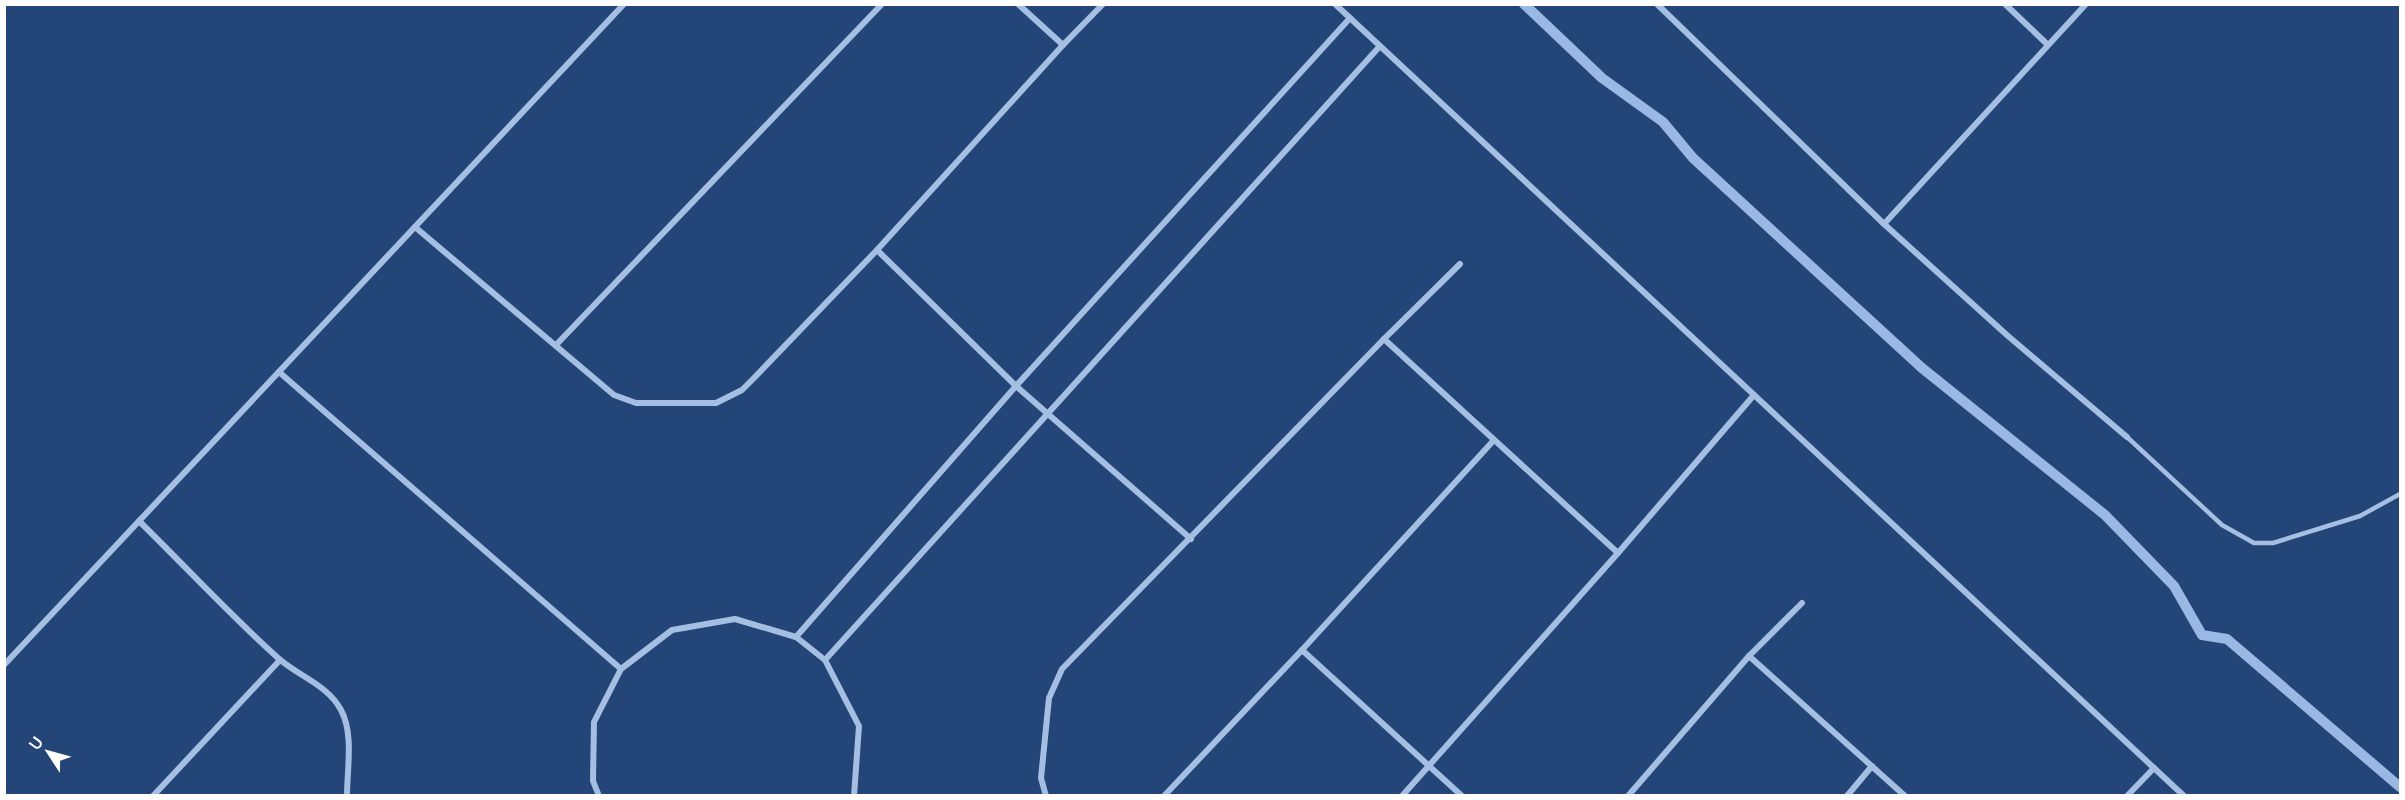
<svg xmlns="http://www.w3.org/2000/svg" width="2405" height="800" font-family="Manrope,sans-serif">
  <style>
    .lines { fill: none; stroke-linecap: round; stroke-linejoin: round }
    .stream { stroke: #99b9e4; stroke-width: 10 }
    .lane { stroke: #a5bfe3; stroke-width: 4.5 }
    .street { stroke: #a5bfe3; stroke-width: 6 }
  </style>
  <rect width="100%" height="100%" fill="#244577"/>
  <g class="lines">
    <!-- stream -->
    <path class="stream" d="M 1524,4 L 1602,78 L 1663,122 L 1693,158 L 1922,368 L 2105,515 L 2174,586 L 2202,635 L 2227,639 L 2400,787"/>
    <!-- lane -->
    <path class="lane" d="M 2127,437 L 2222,525 L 2254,543 L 2273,543 L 2360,516 L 2400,494"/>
    <!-- street -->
    <g class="street">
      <path d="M 1018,4 L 1063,45"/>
      <path d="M 1335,4 L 2184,796"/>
      <path d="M 1657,4 L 1884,224 L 2008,336 L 2127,437"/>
      <path d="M 2005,4 L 2048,45"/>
      <path d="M 1884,224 L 2086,4"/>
      <path d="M 415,227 L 614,395 L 636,403 L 716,403 L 742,390 L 753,379 L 877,250 L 1063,45 L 1103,4"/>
      <path d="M 877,250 L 1016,386 L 1191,539"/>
      <path d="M 1384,339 L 1618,553"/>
      <path d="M 556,345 L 882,4"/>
      <path d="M 279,372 L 621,669"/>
      <path d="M 139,521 C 185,566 230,615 278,658 C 298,676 328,685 341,710 C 354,734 347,769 347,796"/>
      <path d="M 796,637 L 1016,386 L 1350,18"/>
      <path d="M 1302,650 L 1462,796"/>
      <path d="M 1749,656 L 1905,796"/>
      <path d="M 825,660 L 1380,46"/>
      <path d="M 4,665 L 624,4"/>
      <path d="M 153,796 L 280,660"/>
      <path d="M 599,796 L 593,781 L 594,722 L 621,669 L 672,630 L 735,619 L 796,637 L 825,660 L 859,726 L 854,796"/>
      <path d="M 1046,796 L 1041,778 L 1049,698 L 1062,669 L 1384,339 L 1460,264"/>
      <path d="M 1164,796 L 1302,650 L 1494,440"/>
      <path d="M 1402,796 L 1618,553 L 1754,395"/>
      <path d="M 1628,796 L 1749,656 L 1802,603"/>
      <path d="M 1847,796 L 1872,766"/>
      <path d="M 2127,796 L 2154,768"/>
    </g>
  </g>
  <!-- border -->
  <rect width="2405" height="800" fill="none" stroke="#ffffff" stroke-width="12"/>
  <!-- north arrow -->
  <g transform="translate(48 752) rotate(306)" stroke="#244577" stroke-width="4.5" paint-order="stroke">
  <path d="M0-4.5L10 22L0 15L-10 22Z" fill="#ffffff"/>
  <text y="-9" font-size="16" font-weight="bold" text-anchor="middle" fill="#ffffff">U</text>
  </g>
</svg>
